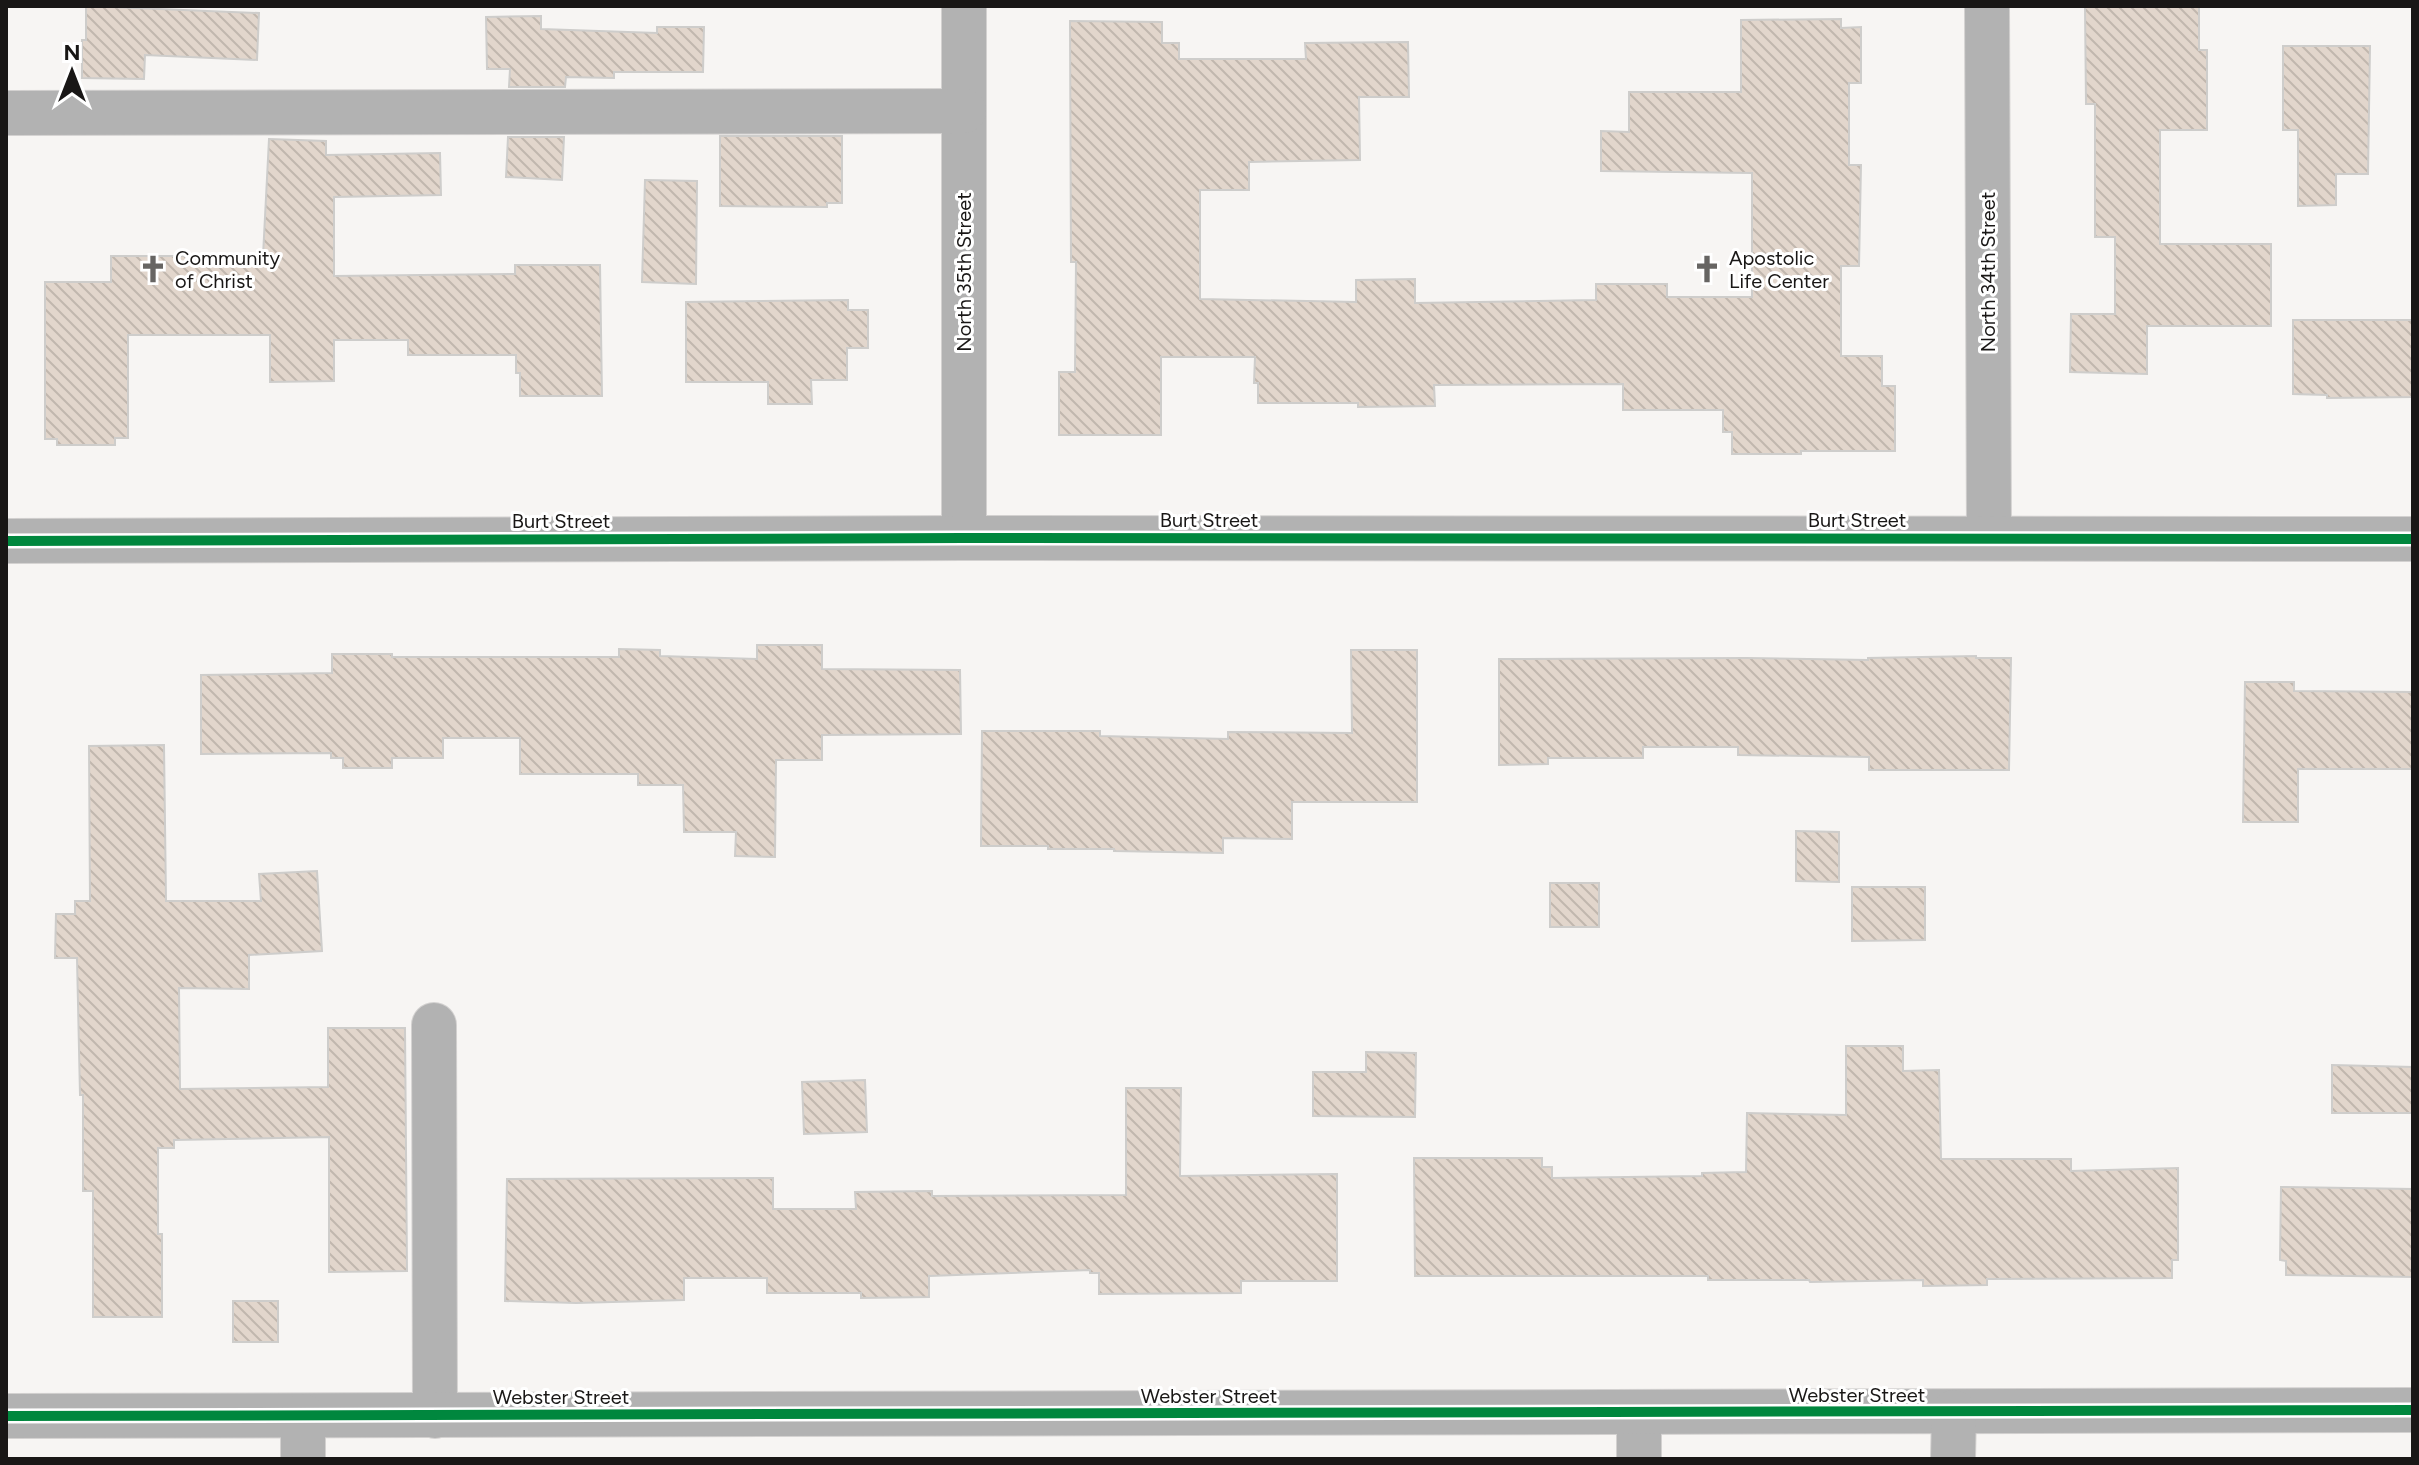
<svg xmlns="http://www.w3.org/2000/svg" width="2419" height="1465" font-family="Figtree,sans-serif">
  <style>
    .building { fill: url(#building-back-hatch); stroke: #cecdcb; stroke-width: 2 }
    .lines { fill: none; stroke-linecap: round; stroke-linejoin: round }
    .minor-casing { stroke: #d3d1d0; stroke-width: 46 }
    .minor { stroke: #b2b2b2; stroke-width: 44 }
    .cycleway-casing { stroke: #fff; stroke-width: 15 }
    .cycleway { stroke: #00873e; stroke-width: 10 }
    .labels { text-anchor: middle; stroke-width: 6; stroke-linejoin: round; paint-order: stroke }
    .poi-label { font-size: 20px; fill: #191716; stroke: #fff; text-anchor: start }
    .street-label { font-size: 20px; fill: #191716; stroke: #fff }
  </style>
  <defs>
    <pattern id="building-back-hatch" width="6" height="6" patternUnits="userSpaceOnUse" patternTransform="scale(2)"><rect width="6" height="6" fill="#e2d6cc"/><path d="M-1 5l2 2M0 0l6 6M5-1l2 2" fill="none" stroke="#c1b7ae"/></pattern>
  </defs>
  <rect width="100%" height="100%" fill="#f7f5f3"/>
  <!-- building -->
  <g class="building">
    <path d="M 86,6 L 259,13 L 257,60 L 145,55 L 144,79 L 82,78 L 82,40 L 86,40 Z"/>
    <path d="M 2085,6 L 2199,6 L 2199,50 L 2207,50 L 2207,130 L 2160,130 L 2160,244 L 2271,244 L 2271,326 L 2147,326 L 2147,374 L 2070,372 L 2071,314 L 2115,314 L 2115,237 L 2095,237 L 2095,104 L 2086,104 Z"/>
    <path d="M 541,16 L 541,29 L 657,33 L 657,27 L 704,27 L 703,72 L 614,72 L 614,78 L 566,77 L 565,87 L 509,87 L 510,69 L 487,69 L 486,17 Z"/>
    <path d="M 1841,19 L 1841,28 L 1861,27 L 1861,83 L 1849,83 L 1849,165 L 1861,165 L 1859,266 L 1841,266 L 1841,356 L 1882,356 L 1882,386 L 1895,386 L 1895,451 L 1801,451 L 1801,454 L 1732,454 L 1732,432 L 1723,432 L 1723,410 L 1623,410 L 1623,384 L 1434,385 L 1435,406 L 1358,407 L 1358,403 L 1258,403 L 1258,383 L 1254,383 L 1255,357 L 1161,357 L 1161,435 L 1059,435 L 1059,372 L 1075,372 L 1076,262 L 1071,262 L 1070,21 L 1162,22 L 1162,43 L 1179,43 L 1179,59 L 1306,59 L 1305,43 L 1408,42 L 1409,97 L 1359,97 L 1360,160 L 1249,162 L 1249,190 L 1200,190 L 1200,299 L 1356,302 L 1356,280 L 1415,279 L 1415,303 L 1596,300 L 1596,284 L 1667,284 L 1667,297 L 1752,297 L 1752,173 L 1601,171 L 1601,131 L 1629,132 L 1629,92 L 1741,92 L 1741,20 Z"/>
    <path d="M 2283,46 L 2370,46 L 2368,174 L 2336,174 L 2336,205 L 2298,206 L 2298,130 L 2283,130 Z"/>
    <path d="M 720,136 L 842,136 L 842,203 L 827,203 L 827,207 L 720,206 Z"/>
    <path d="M 508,137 L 564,137 L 562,180 L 506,177 Z"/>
    <path d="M 269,139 L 326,141 L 326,155 L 440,153 L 441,195 L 334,197 L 334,276 L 515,274 L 515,265 L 600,265 L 602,396 L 520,396 L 520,373 L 516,373 L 516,355 L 408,355 L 408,340 L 334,340 L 334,381 L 270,382 L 270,335 L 128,335 L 128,438 L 115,438 L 115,445 L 57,445 L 57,439 L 45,439 L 45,282 L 111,282 L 111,256 L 263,256 Z"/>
    <path d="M 645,180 L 697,181 L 696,284 L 642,282 Z"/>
    <path d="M 848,300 L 848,310 L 868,310 L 868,348 L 847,348 L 847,380 L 811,380 L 812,404 L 768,404 L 768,382 L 686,382 L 686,302 Z"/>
    <path d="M 2293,320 L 2413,320 L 2413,397 L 2327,398 L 2327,395 L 2293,394 Z"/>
    <path d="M 757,645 L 822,645 L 822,669 L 960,670 L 961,734 L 822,735 L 822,760 L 776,760 L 775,857 L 735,856 L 736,832 L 684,832 L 683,785 L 638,785 L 638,774 L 520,774 L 520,738 L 443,738 L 443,758 L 392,758 L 392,768 L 343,768 L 343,758 L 331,758 L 331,753 L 201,754 L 201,675 L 332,673 L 332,654 L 392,654 L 392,657 L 619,657 L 619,649 L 660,650 L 660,656 L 757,659 Z"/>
    <path d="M 1351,650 L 1417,650 L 1417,802 L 1292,802 L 1292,839 L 1223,838 L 1223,853 L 1114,851 L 1114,849 L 1048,849 L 1048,846 L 981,846 L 982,731 L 1100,731 L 1100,736 L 1228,739 L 1228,732 L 1352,733 Z"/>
    <path d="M 1976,656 L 1976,658 L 2011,658 L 2009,770 L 1869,770 L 1869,757 L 1738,755 L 1738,747 L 1643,747 L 1643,758 L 1548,758 L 1548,764 L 1499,765 L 1499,659 L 1746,658 L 1868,660 L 1868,658 Z"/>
    <path d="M 2245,682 L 2294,682 L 2294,691 L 2413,692 L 2413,769 L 2298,769 L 2298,822 L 2243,822 Z"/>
    <path d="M 164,745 L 166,901 L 261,901 L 259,874 L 317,871 L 322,951 L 249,955 L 249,989 L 179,988 L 180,1089 L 328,1087 L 328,1028 L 405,1028 L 407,1271 L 329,1272 L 329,1137 L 174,1140 L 174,1148 L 158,1148 L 158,1234 L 162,1234 L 162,1317 L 93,1317 L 93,1191 L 83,1191 L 83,1095 L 80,1095 L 77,958 L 55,958 L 56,914 L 75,914 L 75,901 L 90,901 L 89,746 Z"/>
    <path d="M 1796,831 L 1839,832 L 1839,882 L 1796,881 Z"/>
    <rect x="1550" y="883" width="49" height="44"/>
    <path d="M 1852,887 L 1925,887 L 1925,940 L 1852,941 Z"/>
    <path d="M 1846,1046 L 1903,1046 L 1903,1071 L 1939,1070 L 1941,1159 L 2071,1159 L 2071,1171 L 2178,1168 L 2178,1260 L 2172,1260 L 2172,1278 L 1987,1279 L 1987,1285 L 1923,1286 L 1923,1280 L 1810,1282 L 1809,1280 L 1708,1280 L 1708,1276 L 1415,1276 L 1414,1158 L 1542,1158 L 1542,1167 L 1552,1167 L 1552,1178 L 1702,1176 L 1702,1173 L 1746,1172 L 1747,1113 L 1846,1115 Z"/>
    <path d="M 1366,1052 L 1416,1053 L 1415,1117 L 1313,1116 L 1313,1072 L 1366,1072 Z"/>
    <path d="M 2332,1065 L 2413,1067 L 2413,1113 L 2332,1113 Z"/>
    <path d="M 865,1080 L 867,1132 L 804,1134 L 802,1082 Z"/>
    <path d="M 1126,1088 L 1181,1088 L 1180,1176 L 1337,1174 L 1337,1281 L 1241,1281 L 1241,1293 L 1099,1294 L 1099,1273 L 1090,1273 L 1090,1270 L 929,1276 L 929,1297 L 861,1298 L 861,1293 L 767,1293 L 767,1278 L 684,1278 L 684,1300 L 576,1303 L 505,1301 L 507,1179 L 773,1178 L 773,1209 L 856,1209 L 855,1192 L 932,1191 L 932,1196 L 1126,1195 Z"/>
    <path d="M 2281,1187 L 2413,1189 L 2413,1277 L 2286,1275 L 2286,1261 L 2280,1260 Z"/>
    <rect x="233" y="1301" width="45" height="41"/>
  </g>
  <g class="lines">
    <defs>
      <g id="minor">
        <path d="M 964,6 L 964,538"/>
        <path d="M 1987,6 L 1989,538"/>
        <path d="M 6,113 L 964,111"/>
        <path d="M 6,541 L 964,538 L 2413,539"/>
        <path d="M 434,1025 L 435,1416"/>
        <path d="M 1639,1413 L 1639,1459"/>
        <path d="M 6,1416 L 2413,1410"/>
        <path d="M 303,1459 L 303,1416"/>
        <path d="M 1953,1459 L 1954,1412"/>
      </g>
    </defs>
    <!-- minor casing -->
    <use href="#minor" class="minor-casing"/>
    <!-- minor -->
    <use href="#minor" class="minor"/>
    <defs>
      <g id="cycleway">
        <path d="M 6,541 L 964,538 L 2413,539"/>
        <path d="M 6,1416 L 2413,1410"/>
      </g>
    </defs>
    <!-- cycleway casing -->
    <use href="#cycleway" class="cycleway-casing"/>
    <!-- cycleway -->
    <use href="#cycleway" class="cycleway"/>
  </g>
  <!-- icons -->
  <defs>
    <symbol id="church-bare" viewBox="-9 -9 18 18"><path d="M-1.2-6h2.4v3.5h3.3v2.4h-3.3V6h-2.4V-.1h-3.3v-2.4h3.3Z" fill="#676563" stroke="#fff" stroke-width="2.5" paint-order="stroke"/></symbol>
  </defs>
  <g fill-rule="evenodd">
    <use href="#church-bare" x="133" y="249" width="40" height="40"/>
    <use href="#church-bare" x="1687" y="249" width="40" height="40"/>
  </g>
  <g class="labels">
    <!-- poi labels -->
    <g class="poi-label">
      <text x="175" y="265">Community<tspan x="175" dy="23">of Christ</tspan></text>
      <text x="1729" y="265">Apostolic<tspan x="1729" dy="23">Life Center</tspan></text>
    </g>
    <!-- street labels -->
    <g class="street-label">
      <text transform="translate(964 272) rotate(-90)" y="7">North 35th Street</text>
      <text transform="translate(1988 272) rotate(-90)" y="7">North 34th Street</text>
      <text x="1209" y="527">Burt Street</text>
      <text x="1857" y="527">Burt Street</text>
      <text x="561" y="528">Burt Street</text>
      <text x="1857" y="1402">Webster Street</text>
      <text x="1209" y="1403">Webster Street</text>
      <text x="561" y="1404">Webster Street</text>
    </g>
  </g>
  <!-- border -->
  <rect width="2419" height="1465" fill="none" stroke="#191716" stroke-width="16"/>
  <!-- north arrow -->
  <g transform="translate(72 72)" stroke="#ffffff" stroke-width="6" paint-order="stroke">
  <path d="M0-6L14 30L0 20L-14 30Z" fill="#191716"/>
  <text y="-12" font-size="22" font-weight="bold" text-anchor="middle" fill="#191716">N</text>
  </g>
</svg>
